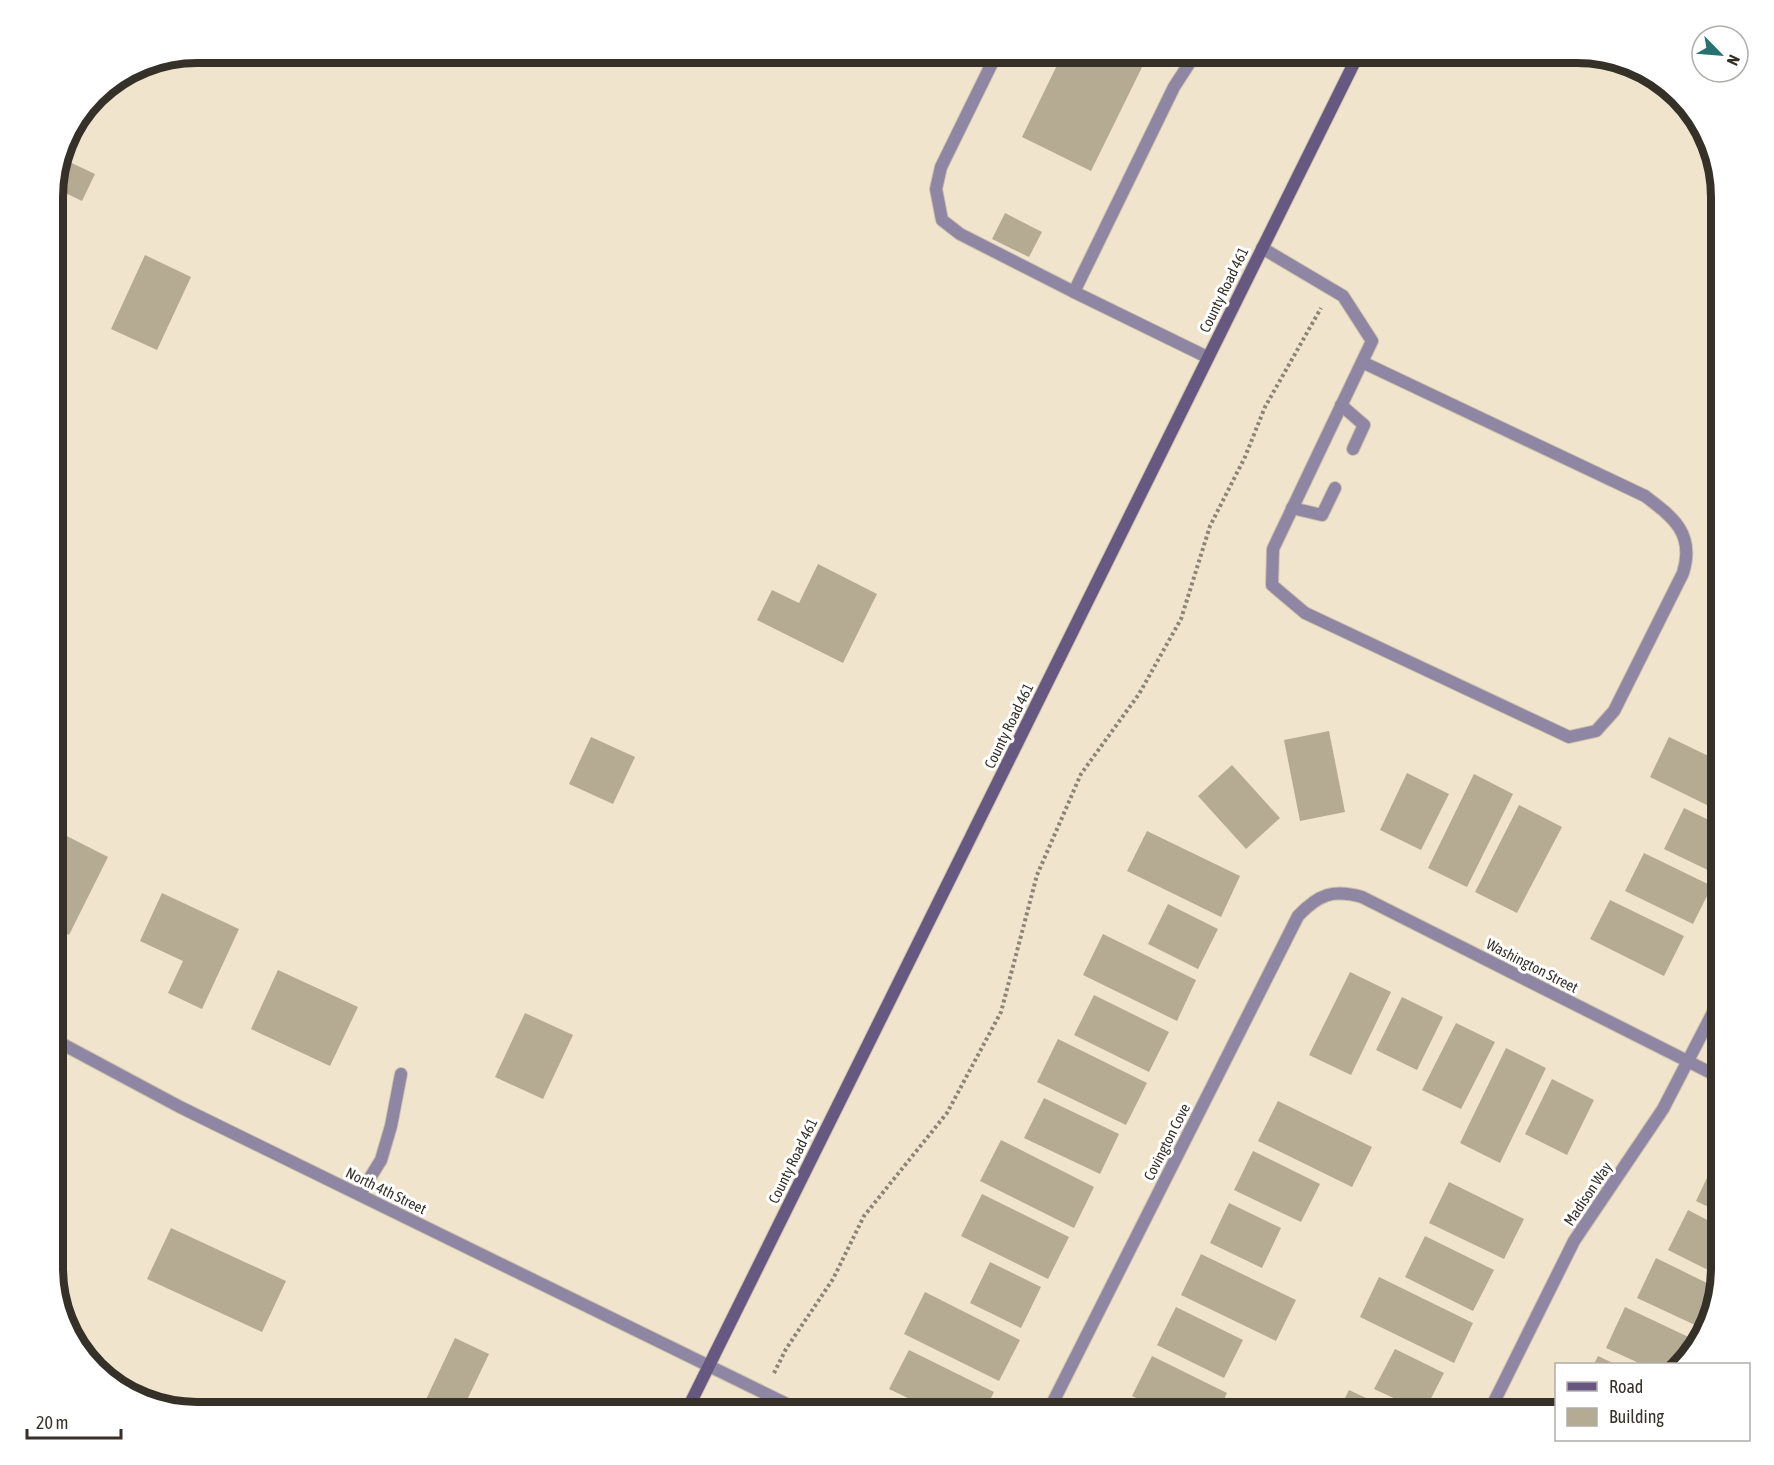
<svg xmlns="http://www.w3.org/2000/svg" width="1774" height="1465" font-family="'Asap Condensed',sans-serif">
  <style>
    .building { fill: #b5aa92 }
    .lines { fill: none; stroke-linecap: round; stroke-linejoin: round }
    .service-casing { stroke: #cbc1ab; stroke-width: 14 }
    .minor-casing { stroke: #cbc1ab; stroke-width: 14 }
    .secondary-casing { stroke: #cbc1ab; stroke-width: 14 }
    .path { stroke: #8c8474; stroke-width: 4; stroke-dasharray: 3 3; stroke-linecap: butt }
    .service { stroke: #8f86a3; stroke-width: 12 }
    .minor { stroke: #8f86a3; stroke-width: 12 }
    .secondary { stroke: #675881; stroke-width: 12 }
    .labels { text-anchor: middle; stroke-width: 6; stroke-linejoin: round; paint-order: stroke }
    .street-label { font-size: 15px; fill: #363128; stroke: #fff }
    .rim { fill: none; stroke: #363128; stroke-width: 8 }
  </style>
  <rect width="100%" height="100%" fill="#f0e5cc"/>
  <!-- building -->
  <g class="building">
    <path d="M 1063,53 L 1149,53 L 1091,171 L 1022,137 Z"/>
    <path d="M 61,158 L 95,174 L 82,201 L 53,187 Z"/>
    <path d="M 1005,213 L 1042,232 L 1029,257 L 992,239 Z"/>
    <path d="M 145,255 L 191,277 L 157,350 L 111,329 Z"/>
    <path d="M 818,564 L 877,594 L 843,663 L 757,620 L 772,590 L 799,603 Z"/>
    <path d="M 53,699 L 62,704 L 53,723 Z"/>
    <path d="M 1721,716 L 1721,750 L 1708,744 Z"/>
    <path d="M 1329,731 L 1345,812 L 1300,821 L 1284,740 Z"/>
    <path d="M 591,737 L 635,757 L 613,804 L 569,784 Z"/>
    <path d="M 1669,737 L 1721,762 L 1721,812 L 1650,777 Z"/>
    <path d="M 1232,765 L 1280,818 L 1246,849 L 1198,796 Z"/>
    <path d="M 1407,773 L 1449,794 L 1421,850 L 1380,830 Z"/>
    <path d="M 1474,774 L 1513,794 L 1467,887 L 1428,868 Z"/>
    <path d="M 1519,805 L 1562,827 L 1517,913 L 1475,892 Z"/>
    <path d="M 1684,808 L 1721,826 L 1721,863 L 1716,874 L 1664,849 Z"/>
    <path d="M 53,829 L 108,857 L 69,935 L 53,927 Z"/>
    <path d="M 1147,831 L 1240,876 L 1221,917 L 1127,871 Z"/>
    <path d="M 1644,853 L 1712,886 L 1693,924 L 1625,891 Z"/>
    <path d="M 162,893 L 239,929 L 202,1009 L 168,993 L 183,961 L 140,941 Z"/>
    <path d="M 1610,900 L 1684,936 L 1664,976 L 1590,939 Z"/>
    <path d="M 1168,904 L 1218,929 L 1198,969 L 1148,944 Z"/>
    <path d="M 1103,934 L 1196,980 L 1177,1021 L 1083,975 Z"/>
    <path d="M 278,970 L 358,1007 L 330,1066 L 251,1029 Z"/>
    <path d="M 1350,972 L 1391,992 L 1351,1075 L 1309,1055 Z"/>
    <path d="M 1094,995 L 1169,1032 L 1149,1072 L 1074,1035 Z"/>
    <path d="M 1402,997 L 1443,1017 L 1417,1070 L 1376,1050 Z"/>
    <path d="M 525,1013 L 573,1035 L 543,1099 L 495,1077 Z"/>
    <path d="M 1456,1023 L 1495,1042 L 1461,1109 L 1422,1090 Z"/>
    <path d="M 1058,1039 L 1147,1083 L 1126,1125 L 1037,1082 Z"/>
    <path d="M 1506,1048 L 1546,1068 L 1500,1163 L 1460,1143 Z"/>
    <path d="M 1552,1079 L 1594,1100 L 1567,1155 L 1525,1134 Z"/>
    <path d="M 1044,1098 L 1119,1134 L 1100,1174 L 1024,1138 Z"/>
    <path d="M 1278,1101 L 1372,1147 L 1352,1187 L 1258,1141 Z"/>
    <path d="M 1001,1140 L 1094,1187 L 1074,1228 L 980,1181 Z"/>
    <path d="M 1253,1151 L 1320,1184 L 1301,1222 L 1234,1190 Z"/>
    <path d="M 1714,1163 L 1721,1166 L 1721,1213 L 1696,1201 Z"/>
    <path d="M 53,1165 L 65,1171 L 53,1196 Z"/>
    <path d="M 1449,1182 L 1524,1219 L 1504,1259 L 1429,1223 Z"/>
    <path d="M 982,1194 L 1069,1237 L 1048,1279 L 961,1236 Z"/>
    <path d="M 1229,1203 L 1281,1228 L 1262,1268 L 1210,1243 Z"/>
    <path d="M 1688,1210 L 1721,1227 L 1720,1276 L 1668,1250 Z"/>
    <path d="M 171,1228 L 286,1281 L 262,1332 L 147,1279 Z"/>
    <path d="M 1425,1236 L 1494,1270 L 1473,1311 L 1405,1277 Z"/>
    <path d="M 1201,1254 L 1296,1300 L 1276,1341 L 1181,1295 Z"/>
    <path d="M 1656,1258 L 1713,1286 L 1695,1325 L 1637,1298 Z"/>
    <path d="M 990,1262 L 1041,1287 L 1021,1328 L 970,1303 Z"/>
    <path d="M 1379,1277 L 1473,1323 L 1454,1363 L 1360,1317 Z"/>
    <path d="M 925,1292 L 1020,1340 L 999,1381 L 904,1334 Z"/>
    <path d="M 1176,1307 L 1243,1340 L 1224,1378 L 1157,1345 Z"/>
    <path d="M 1625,1307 L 1699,1342 L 1685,1364 L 1641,1364 L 1606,1348 Z"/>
    <path d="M 455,1338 L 489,1354 L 466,1402 L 489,1412 L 420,1412 Z"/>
    <path d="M 1395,1349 L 1444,1373 L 1424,1412 L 1374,1389 Z"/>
    <path d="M 909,1350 L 994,1392 L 984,1412 L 937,1412 L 889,1389 Z"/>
    <path d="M 1152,1356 L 1227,1393 L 1218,1412 L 1165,1412 L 1132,1396 Z"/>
    <path d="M 1598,1356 L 1615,1364 L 1594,1364 Z"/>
    <path d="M 1349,1390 L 1396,1412 L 1338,1412 Z"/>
    <path d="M 1125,1407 L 1137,1412 L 1122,1412 Z"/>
  </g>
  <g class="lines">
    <defs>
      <g id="service">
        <path d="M 997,53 L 941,167 L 936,189 L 942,220 L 960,234 L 1074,292 L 1174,87 L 1196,53"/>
        <path d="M 1262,248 L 1343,296 L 1372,341 L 1362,362 L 1273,549 L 1272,585 L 1305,613 L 1569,737 L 1596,731 L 1614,711 L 1683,573 C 1695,534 1674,518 1645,496 L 1362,362"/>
        <path d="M 1074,292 L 1207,357"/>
        <path d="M 1341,405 L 1364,425 L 1353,449"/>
        <path d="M 1292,508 L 1322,515 L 1335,488"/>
        <path d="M 360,1194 L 381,1160 L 391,1126 L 401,1074"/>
      </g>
      <g id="minor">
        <path d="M 53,1039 L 180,1107 L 803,1412"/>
        <path d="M 1048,1412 L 1298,916 C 1319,894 1333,889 1362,897 L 1721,1078"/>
        <path d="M 1489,1412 L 1574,1241 L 1663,1109 L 1721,997"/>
      </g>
      <path id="secondary" d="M 686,1412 L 1359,53"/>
    </defs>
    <!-- service casing -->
    <use href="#service" class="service-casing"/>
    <!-- minor casing -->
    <use href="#minor" class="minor-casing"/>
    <!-- secondary casing -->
    <use href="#secondary" class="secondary-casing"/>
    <!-- path -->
    <path class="path" d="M 774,1373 L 786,1349 L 833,1279 L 864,1216 L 947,1113 L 1001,1012 L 1037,875 L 1081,774 L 1139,694 L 1181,619 L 1210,526 L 1245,457 L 1265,407 L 1321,308"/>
    <!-- service -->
    <use href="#service" class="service"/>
    <!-- minor -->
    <use href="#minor" class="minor"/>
    <!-- secondary -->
    <use href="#secondary" class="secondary"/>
  </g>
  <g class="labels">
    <!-- street labels -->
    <g class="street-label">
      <text transform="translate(1224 290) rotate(-64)" y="5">County Road 461</text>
      <text transform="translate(1009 726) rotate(-64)" y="5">County Road 461</text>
      <text transform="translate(1532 966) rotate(27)" y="5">Washington Street</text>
      <text transform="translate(1167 1142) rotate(-63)" y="5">Covington Cove</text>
      <text transform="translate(793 1161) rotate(-64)" y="5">County Road 461</text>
      <text transform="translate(386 1191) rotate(26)" y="5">North 4th Street</text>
      <text transform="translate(1588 1194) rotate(-56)" y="5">Madison Way</text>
    </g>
  </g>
  <!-- crop -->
  <path d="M0 0H1774V1465H0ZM197 63H1577A134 134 0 0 1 1711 197V1268A134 134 0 0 1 1577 1402H197A134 134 0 0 1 63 1268V197A134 134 0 0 1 197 63Z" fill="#fff" fill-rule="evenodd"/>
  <path class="rim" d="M197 63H1577A134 134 0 0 1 1711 197V1268A134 134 0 0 1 1577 1402H197A134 134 0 0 1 63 1268V197A134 134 0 0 1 197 63Z"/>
  <!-- legend -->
  <rect x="1555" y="1363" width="195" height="78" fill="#ffffff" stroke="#afada9" stroke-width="1.5"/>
  <rect x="1567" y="1382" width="30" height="9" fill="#675881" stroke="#afada9" stroke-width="1.5"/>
  <text x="1609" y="1393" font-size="18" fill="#363128">Road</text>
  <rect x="1567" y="1408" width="30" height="18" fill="#b5aa92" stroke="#afada9" stroke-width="1.5"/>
  <text x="1609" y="1423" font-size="18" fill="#363128">Building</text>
  <!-- north arrow -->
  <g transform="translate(1720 54) rotate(115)"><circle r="28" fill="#ffffff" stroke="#afada9" stroke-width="1.5"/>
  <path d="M0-4.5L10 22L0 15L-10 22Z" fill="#277270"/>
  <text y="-9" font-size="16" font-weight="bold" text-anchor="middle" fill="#363128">N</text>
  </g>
  <!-- scale -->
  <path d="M27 1429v9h94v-9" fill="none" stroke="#363128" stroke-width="3"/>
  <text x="36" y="1429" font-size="18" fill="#363128" stroke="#ffffff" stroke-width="4.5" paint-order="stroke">20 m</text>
</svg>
